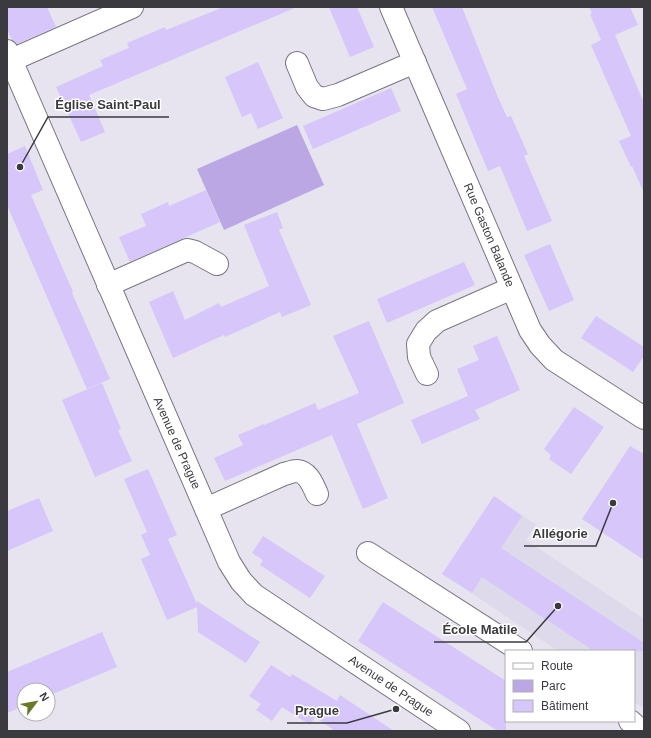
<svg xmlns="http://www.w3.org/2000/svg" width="651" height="738" font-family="Helvetica,sans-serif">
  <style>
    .built { fill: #ded9eb }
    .green { fill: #baa7e3 }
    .building { fill: #d6c6fa }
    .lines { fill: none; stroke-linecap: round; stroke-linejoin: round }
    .street-casing { stroke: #797680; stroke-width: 24 }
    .street { stroke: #fff; stroke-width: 22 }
    .labels { text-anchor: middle; stroke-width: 3; stroke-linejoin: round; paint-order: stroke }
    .street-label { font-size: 12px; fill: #3b3a3f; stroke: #fff }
    .leader { fill: none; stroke: #3b3a3f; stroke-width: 1.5 }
    .callout-dot { fill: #3b3a3f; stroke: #fff; stroke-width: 1.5 }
    .callout-label { font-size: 13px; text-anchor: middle; font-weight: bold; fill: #3b3a3f; stroke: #fff; stroke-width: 3; stroke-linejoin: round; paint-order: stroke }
  </style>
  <rect width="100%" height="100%" fill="#e7e4ef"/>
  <!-- built -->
  <path class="built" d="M 494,496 L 536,525 L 526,540 L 644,619 L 644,708 L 634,702 L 634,651 L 558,651 L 443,574 Z"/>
  <!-- green -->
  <path class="green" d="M 297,125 L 324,185 L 224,230 L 197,169 Z"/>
  <!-- building -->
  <g class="building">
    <path d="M 7,7 L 47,7 L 56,27 L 17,44 L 15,41 L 12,40 L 7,29 Z"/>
    <path d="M 224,7 L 297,7 L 89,95 L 105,132 L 81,142 L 56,87 L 103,66 L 100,60 L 129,48 L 127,43 L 165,27 L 166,30 Z"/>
    <path d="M 329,7 L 357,7 L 374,47 L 350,57 Z"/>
    <path d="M 432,7 L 462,7 L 497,95 L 507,117 L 511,116 L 528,154 L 524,156 L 552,221 L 527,231 L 500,166 L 488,171 L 456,94 L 467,89 Z"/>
    <path d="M 589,7 L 630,7 L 638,25 L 615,35 L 644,103 L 644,193 L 632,166 L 631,167 L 619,141 L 631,136 L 591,45 L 601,40 L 590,14 L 592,13 Z"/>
    <path d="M 258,62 L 283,118 L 258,129 L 251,113 L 242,117 L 225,77 Z"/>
    <path d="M 391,88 L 401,111 L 313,149 L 303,126 Z"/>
    <path d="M 25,146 L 43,190 L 31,195 L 73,292 L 72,293 L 110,379 L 87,389 L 7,205 L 7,154 Z"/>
    <path d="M 206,190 L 220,222 L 130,262 L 119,237 L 146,226 L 141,214 L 168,202 L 169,206 Z"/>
    <path d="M 277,212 L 283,228 L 279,230 L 311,305 L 282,317 L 280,312 L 234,333 L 225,337 L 224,335 L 173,358 L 149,302 L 173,291 L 185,320 L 219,303 L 221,307 L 269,286 L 244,225 Z"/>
    <path d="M 550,244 L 574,300 L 549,311 L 524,255 Z"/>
    <path d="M 464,262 L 475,285 L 387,323 L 377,299 Z"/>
    <path d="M 596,316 L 644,347 L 644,356 L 633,372 L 581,338 Z"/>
    <path d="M 369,321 L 404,403 L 357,424 L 388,498 L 363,509 L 332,435 L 225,481 L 214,458 L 243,445 L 238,435 L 264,424 L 264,425 L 315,403 L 318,410 L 359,393 L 333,336 Z"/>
    <path d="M 497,336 L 520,390 L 475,410 L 480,419 L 422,444 L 411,420 L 468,396 L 457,369 L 479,360 L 473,346 Z"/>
    <path d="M 102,383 L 121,429 L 118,430 L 132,461 L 95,477 L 62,400 Z"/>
    <path d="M 574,407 L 604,427 L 571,474 L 549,459 L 551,455 L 544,449 Z"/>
    <path d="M 630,446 L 644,454 L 644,560 L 582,519 Z"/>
    <path d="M 148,469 L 177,535 L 168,539 L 197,604 L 197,601 L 260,642 L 246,663 L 198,632 L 197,607 L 167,620 L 141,559 L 150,555 L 141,535 L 147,532 L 124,479 Z"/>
    <path d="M 494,496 L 522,516 L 501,548 L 644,643 L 644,651 L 594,651 L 482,577 L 472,593 L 442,574 Z"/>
    <path d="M 39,498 L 53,531 L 7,551 L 7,511 Z"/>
    <path d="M 263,536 L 325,576 L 310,598 L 260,565 L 263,560 L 252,553 Z"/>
    <path d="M 383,602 L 506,681 L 506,731 L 498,731 L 358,641 Z"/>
    <path d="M 102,632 L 117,667 L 48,696 L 48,690 L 24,690 L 24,706 L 7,713 L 7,672 Z"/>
    <path d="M 271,665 L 290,677 L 292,674 L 337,701 L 340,695 L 394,731 L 335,731 L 315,717 L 310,725 L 282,707 L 272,721 L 256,710 L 261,704 L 249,696 Z"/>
  </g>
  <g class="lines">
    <defs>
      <g id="street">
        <path d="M 391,7 L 530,330 L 540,345 L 554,360 L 644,418"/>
        <path d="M 7,51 L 229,562 L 241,581 L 254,595 L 459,731"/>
        <path d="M 7,62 L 132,7"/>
        <path d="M 297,63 L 307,87 L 314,96 L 323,99 L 338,95 L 415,62"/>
        <path d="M 108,285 L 187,250 L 195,252 L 217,264"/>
        <path d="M 427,374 L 419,357 L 418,344 L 426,331 L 437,321 L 512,288"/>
        <path d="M 206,509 L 284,474 C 288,473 293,471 297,471 C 309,472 313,486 317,494"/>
        <path d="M 368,553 L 521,651"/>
        <path d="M 630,721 L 641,731"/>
      </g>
    </defs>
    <!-- street casing -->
    <use href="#street" class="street-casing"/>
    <!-- street -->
    <use href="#street" class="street"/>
  </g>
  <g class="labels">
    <!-- street labels -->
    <g class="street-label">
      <text transform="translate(489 235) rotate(67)" y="4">Rue Gaston Balande</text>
      <text transform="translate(177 443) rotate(66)" y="4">Avenue de Prague</text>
      <text transform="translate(391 686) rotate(34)" y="4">Avenue de Prague</text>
    </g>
  </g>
  <!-- callouts -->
  <path class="leader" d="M20 167L48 117H169M613 503L596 546H524M558 606L526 642H434M396 709L347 723H287"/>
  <g class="callout-dot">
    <circle cx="20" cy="167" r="4"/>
    <circle cx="613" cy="503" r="4"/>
    <circle cx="558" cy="606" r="4"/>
    <circle cx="396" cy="709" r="4"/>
  </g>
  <g class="callout-label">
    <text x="108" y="109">Église Saint-Paul</text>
    <text x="560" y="538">Allégorie</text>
    <text x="480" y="634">École Matile</text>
    <text x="317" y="715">Prague</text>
  </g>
  <!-- border -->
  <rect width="651" height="738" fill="none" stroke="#3b3a3f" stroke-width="16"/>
  <!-- legend -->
  <rect x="505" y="650" width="130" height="72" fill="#ffffff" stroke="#b1b0b2"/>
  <rect x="513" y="663" width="20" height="6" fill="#ffffff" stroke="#b1b0b2"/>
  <text x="541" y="670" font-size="12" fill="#3b3a3f">Route</text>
  <rect x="513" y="680" width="20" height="12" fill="#baa7e3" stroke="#b1b0b2"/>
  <text x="541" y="690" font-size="12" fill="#3b3a3f">Parc</text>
  <rect x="513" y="700" width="20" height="12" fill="#d6c6fa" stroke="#b1b0b2"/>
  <text x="541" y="710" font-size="12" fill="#3b3a3f">Bâtiment</text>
  <!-- north arrow -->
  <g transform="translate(36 702) rotate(58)"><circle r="19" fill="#ffffff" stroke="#b1b0b2"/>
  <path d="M0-3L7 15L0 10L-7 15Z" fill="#697826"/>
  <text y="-6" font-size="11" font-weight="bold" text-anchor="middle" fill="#3b3a3f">N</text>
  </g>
</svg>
